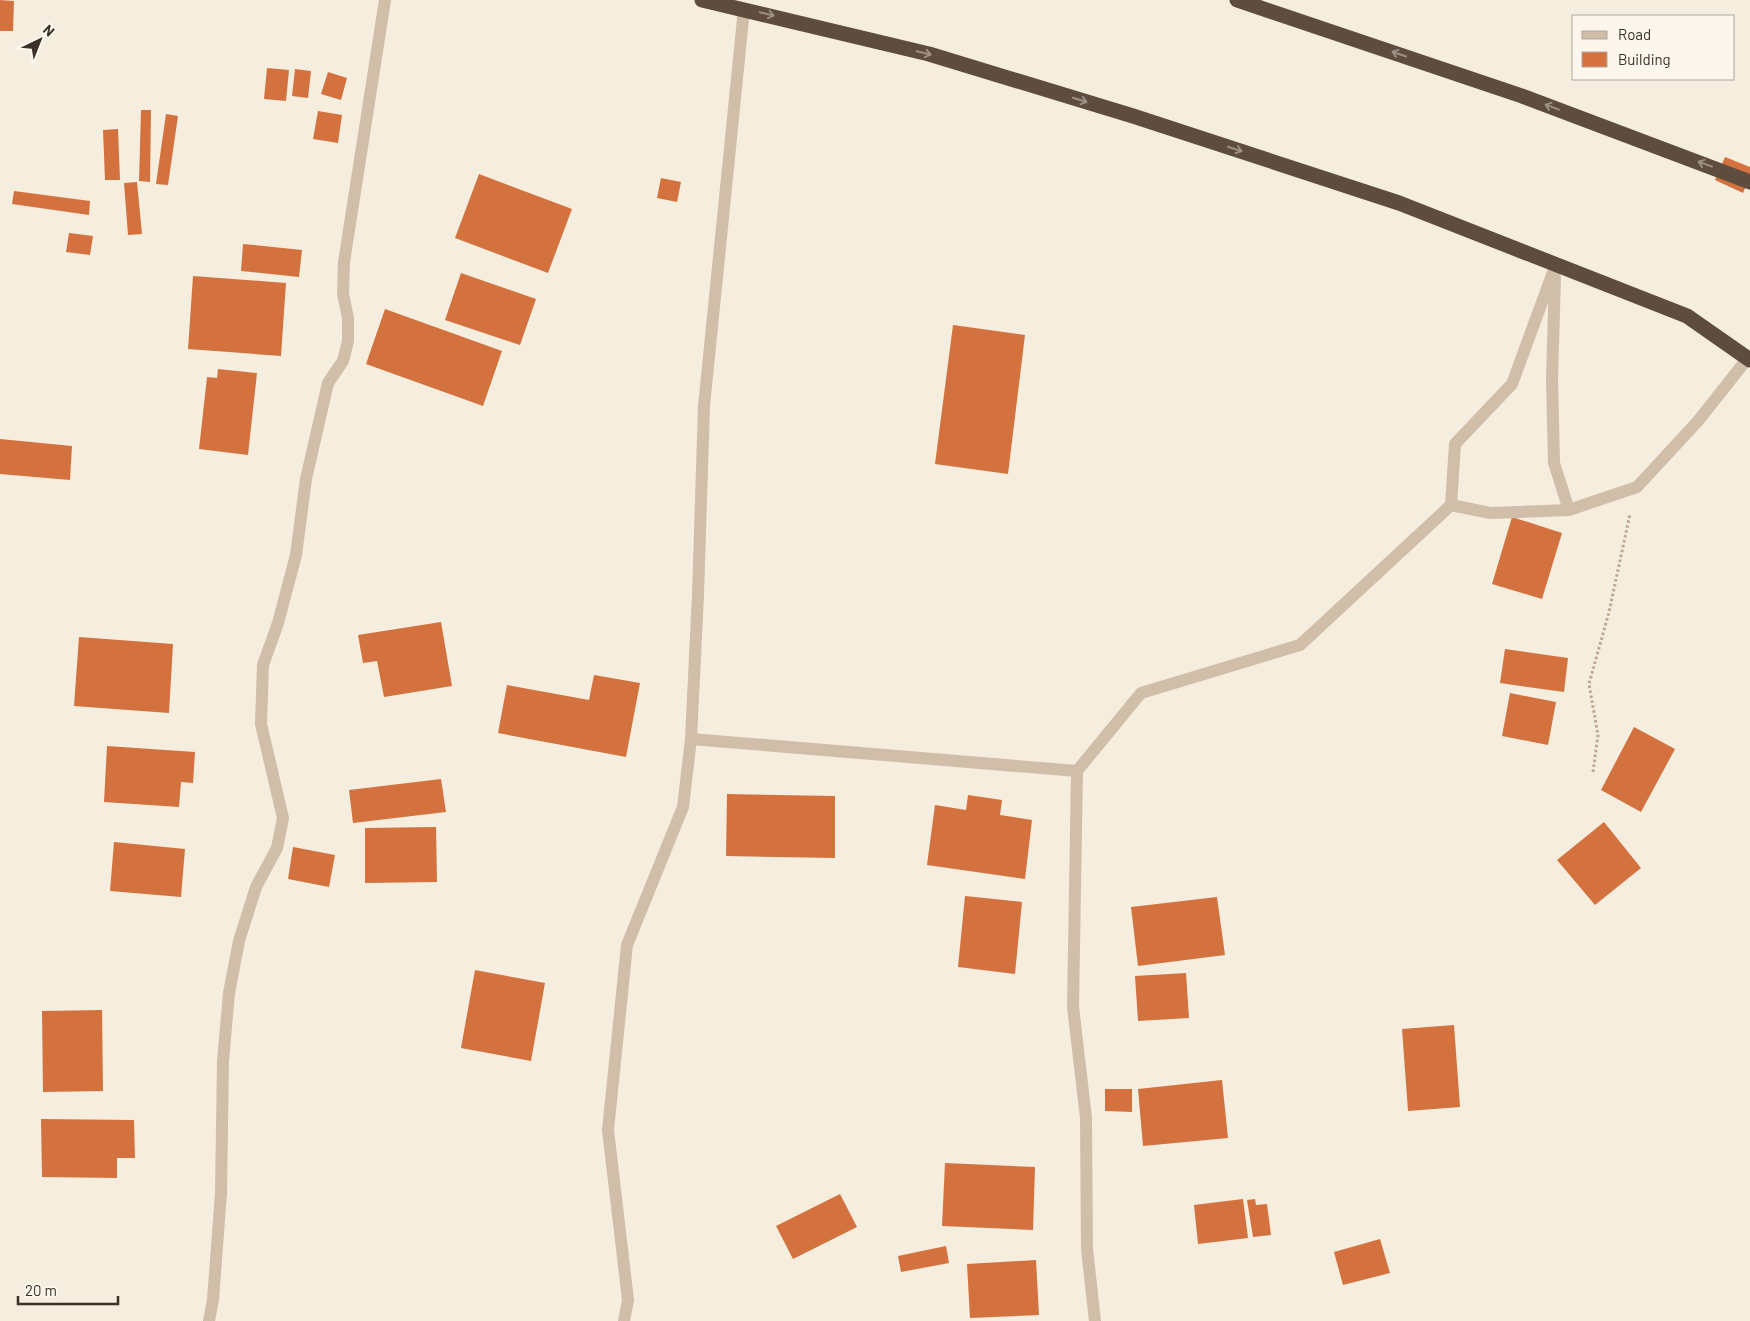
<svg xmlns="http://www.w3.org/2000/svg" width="1750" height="1321" font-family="Barlow,sans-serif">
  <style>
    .building { fill: #d3723e }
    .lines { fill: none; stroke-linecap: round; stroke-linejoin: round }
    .path { stroke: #bca892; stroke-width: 3; stroke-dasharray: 2.5 2.5; stroke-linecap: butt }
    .street { stroke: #d0bea8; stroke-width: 12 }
    .highway { stroke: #5e4c3f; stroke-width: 15 }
    .oneway { stroke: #9d9084 }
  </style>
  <rect width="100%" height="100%" fill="#f5edde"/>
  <!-- building -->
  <g class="building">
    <path d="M 0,0 L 14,1 L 13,31 L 0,31 Z"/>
    <path d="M 267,68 L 289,70 L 286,101 L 264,99 Z"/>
    <path d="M 295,69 L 311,71 L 308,98 L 292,96 Z"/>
    <path d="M 328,72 L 347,78 L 341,100 L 321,94 Z"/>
    <path d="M 141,110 L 151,110 L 150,182 L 139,181 Z"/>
    <path d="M 318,111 L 342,115 L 338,143 L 313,139 Z"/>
    <path d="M 166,114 L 178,116 L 168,185 L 156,184 Z"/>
    <path d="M 118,129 L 120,180 L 105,180 L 103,130 Z"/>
    <path d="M 1725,157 L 1750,167 L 1750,177 L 1743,193 L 1715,180 Z"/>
    <path d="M 479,174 L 572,209 L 548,273 L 455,238 Z"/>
    <path d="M 661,178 L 681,182 L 677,202 L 657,198 Z"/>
    <path d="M 137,182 L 142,234 L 128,235 L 124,183 Z"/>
    <path d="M 14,191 L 90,201 L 89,215 L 12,204 Z"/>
    <path d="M 69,233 L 93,236 L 90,255 L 66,252 Z"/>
    <path d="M 243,244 L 302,250 L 299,277 L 241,271 Z"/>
    <path d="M 461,273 L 536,299 L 520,345 L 445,320 Z"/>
    <path d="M 193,276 L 286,283 L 281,356 L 188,349 Z"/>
    <path d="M 385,309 L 502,351 L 483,406 L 366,364 Z"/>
    <path d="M 953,325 L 1025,335 L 1008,474 L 935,464 Z"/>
    <path d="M 218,369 L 257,373 L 248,455 L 199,449 L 207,377 L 217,378 Z"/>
    <path d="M 0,439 L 72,446 L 70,480 L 0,474 Z"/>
    <path d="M 1512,517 L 1562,533 L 1542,599 L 1492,584 Z"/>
    <path d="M 441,622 L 452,686 L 384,697 L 377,661 L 363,663 L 358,635 Z"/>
    <path d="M 79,637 L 173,644 L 169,713 L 74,706 Z"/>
    <path d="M 1505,649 L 1568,658 L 1564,692 L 1500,683 Z"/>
    <path d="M 594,675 L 640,683 L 626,757 L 498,733 L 507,685 L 589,700 Z"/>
    <path d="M 1510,693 L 1556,702 L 1548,745 L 1502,736 Z"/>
    <path d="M 1634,727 L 1675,749 L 1641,812 L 1601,790 Z"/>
    <path d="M 107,746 L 195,752 L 193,783 L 181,782 L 179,807 L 104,802 Z"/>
    <path d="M 441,779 L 446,812 L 353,823 L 349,790 Z"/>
    <path d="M 727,794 L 835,796 L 835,858 L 726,856 Z"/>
    <path d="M 968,795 L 1002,800 L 1000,815 L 1032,820 L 1025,879 L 927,865 L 935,805 L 966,810 Z"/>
    <path d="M 1604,822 L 1641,868 L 1595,905 L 1557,860 Z"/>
    <path d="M 436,827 L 437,882 L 365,883 L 365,828 Z"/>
    <path d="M 114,842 L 185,849 L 181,897 L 110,891 Z"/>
    <path d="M 293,847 L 335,855 L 329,887 L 288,879 Z"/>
    <path d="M 965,896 L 1022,902 L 1015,974 L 958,967 Z"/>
    <path d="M 1217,897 L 1225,955 L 1138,966 L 1131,907 Z"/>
    <path d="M 475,970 L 545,983 L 531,1061 L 461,1048 Z"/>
    <path d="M 1186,973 L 1189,1018 L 1138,1021 L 1135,976 Z"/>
    <path d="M 102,1010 L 103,1091 L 43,1092 L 42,1011 Z"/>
    <path d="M 1454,1025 L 1460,1107 L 1408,1111 L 1402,1029 Z"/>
    <path d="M 1222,1080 L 1228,1138 L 1143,1146 L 1138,1089 Z"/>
    <path d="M 1105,1089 L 1132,1089 L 1132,1112 L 1105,1111 Z"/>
    <path d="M 41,1119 L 134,1120 L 135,1158 L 117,1158 L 117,1178 L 42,1177 Z"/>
    <path d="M 945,1163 L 1035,1167 L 1033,1230 L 942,1226 Z"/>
    <path d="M 840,1194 L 857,1227 L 793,1259 L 776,1226 Z"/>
    <path d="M 1243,1199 L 1248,1238 L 1198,1244 L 1194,1205 Z"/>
    <path d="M 1255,1199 L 1256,1205 L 1267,1204 L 1271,1235 L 1253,1237 L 1247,1200 Z"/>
    <path d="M 1380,1239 L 1390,1273 L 1343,1285 L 1334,1252 Z"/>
    <path d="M 946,1246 L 949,1263 L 901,1272 L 898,1256 Z"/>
    <path d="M 1036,1260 L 1039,1315 L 970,1318 L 967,1264 Z"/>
  </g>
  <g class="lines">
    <!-- path -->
    <path class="path" d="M 1593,772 L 1598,735 L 1589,684 L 1609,612 L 1630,514"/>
    <!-- street -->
    <g class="street">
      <path d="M 1555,277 L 1552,379 L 1554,463 L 1569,510"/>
      <path d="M 1451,505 L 1490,513 L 1569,510 L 1637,487 L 1698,421 L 1747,359"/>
      <path d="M 691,739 L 1077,771 L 1141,693 L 1300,645 L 1451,505 L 1455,444 L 1512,384 L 1556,264"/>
      <path d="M 1077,771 L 1073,1007 L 1086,1118 L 1087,1249 L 1095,1321"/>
      <path d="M 209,1321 L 213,1300 L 221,1193 L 223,1061 L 229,993 L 239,941 L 256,887 L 277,848 L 283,818 L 261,724 L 263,665 L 278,623 L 296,555 L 306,479 L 328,383 L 343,361 L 348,341 L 348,318 L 343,294 L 344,262 L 385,0"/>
      <path d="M 624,1321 L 628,1300 L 608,1130 L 627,945 L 683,807 L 691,739 L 698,595 L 704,406 L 744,9"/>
    </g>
    <!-- highway -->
    <g class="highway">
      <path d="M 702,0 L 929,54 L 1133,116 L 1399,203 L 1687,316 L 1750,360"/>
      <path d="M 1237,0 L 1522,96 L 1750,182"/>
    </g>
  </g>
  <!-- one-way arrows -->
  <defs><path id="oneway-shaft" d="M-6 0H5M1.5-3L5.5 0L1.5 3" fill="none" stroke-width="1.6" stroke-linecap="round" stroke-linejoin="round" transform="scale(1.25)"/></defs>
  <g class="oneway">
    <use href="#oneway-shaft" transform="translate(767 14) rotate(14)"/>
    <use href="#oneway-shaft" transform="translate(924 53) rotate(14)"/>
    <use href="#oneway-shaft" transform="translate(1399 54) rotate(-161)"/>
    <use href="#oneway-shaft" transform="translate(1080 100) rotate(17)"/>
    <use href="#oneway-shaft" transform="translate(1552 107) rotate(-160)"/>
    <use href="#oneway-shaft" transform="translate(1235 149) rotate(18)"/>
    <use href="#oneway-shaft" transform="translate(1705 164) rotate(-160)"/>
  </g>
  <!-- legend -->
  <rect x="1572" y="15" width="162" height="65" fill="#fcf6ec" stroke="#afa79e"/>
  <rect x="1582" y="31" width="25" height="8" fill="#d0bea8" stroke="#afa79e"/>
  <text x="1618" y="40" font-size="15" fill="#3c3129">Road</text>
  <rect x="1582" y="52" width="25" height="15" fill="#d3723e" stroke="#afa79e"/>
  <text x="1618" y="65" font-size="15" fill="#3c3129">Building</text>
  <!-- north arrow -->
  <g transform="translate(40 40) rotate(43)" stroke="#fcf6ec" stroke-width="4" paint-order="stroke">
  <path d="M0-4L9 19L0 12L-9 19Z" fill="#3c3129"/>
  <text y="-8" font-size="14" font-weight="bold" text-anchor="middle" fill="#3c3129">N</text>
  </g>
  <!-- scale -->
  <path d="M18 1296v8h100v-8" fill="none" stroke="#3c3129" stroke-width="2.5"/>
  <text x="25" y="1296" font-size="15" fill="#3c3129" stroke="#fcf6ec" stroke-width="4" paint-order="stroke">20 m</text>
</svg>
